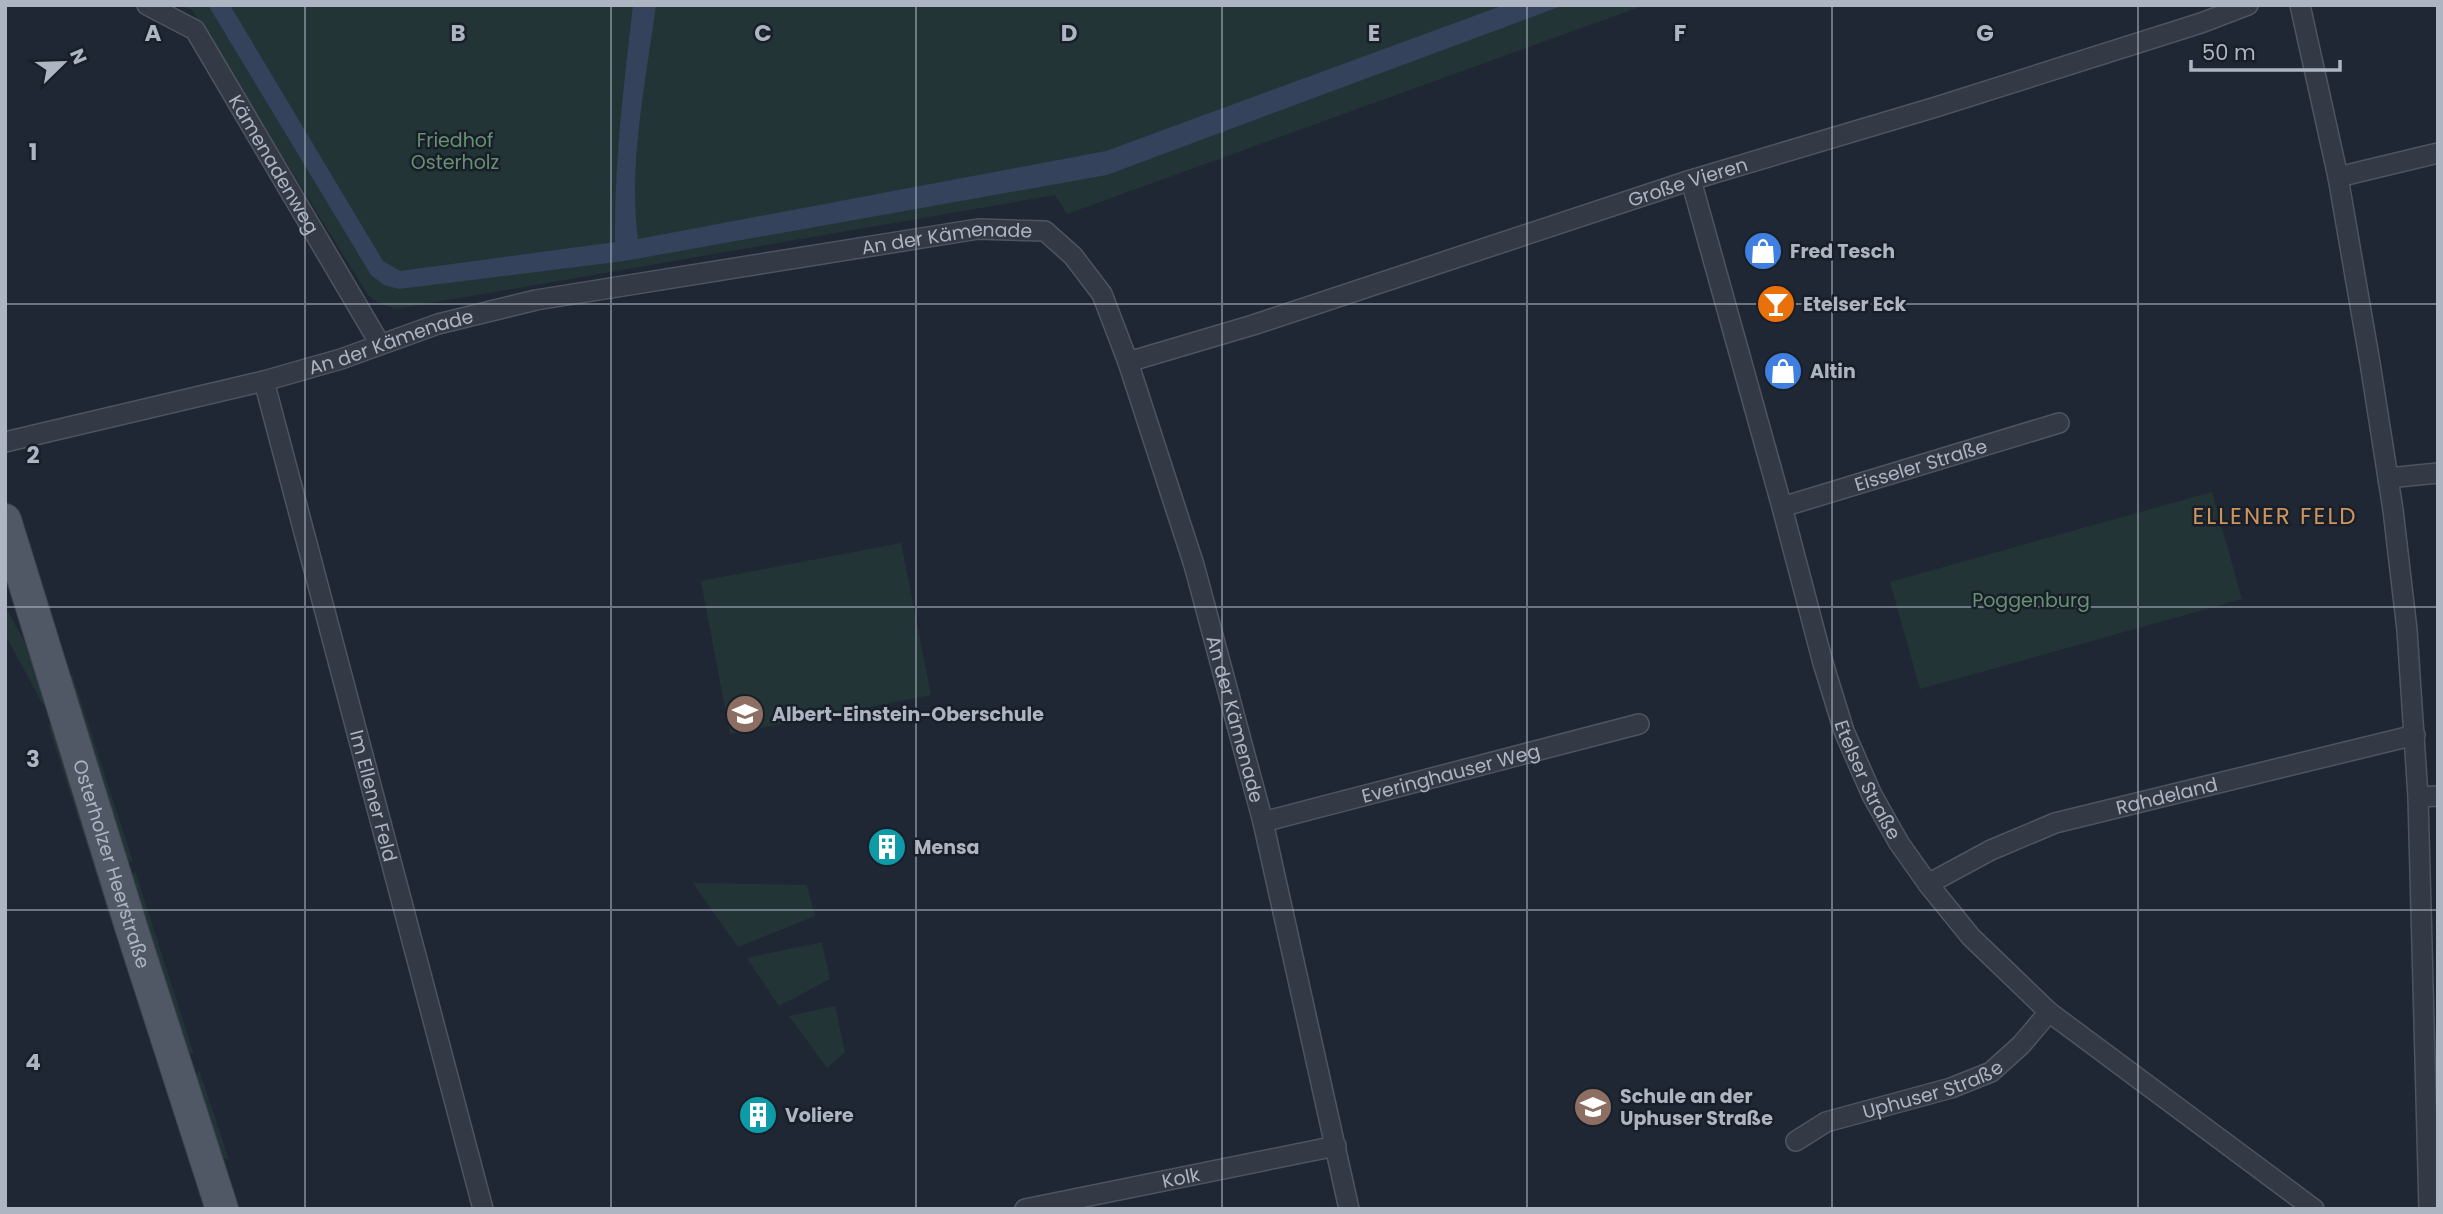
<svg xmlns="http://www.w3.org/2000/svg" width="2443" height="1214" font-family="Poppins,sans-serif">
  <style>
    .green { fill: #233436 }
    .water { fill: #34425b }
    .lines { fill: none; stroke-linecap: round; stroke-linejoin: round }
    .minor-casing { stroke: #4e5460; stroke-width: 22 }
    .primary-casing { stroke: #3d434e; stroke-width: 34 }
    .minor { stroke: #333945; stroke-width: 19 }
    .primary { stroke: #515865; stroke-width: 32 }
    .grid { fill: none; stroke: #adb4c2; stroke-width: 2; stroke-opacity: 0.55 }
    .labels { text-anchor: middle; stroke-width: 5; stroke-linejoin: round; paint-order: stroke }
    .park-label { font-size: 19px; fill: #679173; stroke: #191f29 }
    .street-label { font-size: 19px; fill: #adb4c2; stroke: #191f29 }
    .poi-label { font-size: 19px; font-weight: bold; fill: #adb4c2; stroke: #191f29; text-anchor: start }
    .quarter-label { font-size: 23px; letter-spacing: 2px; fill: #cc955e; stroke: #191f29 }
    .grid-label { font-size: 23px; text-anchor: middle; font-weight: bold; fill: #adb4c2; stroke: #191f29; stroke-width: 5; stroke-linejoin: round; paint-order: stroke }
  </style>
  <rect width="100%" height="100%" fill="#202734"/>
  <!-- green -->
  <g class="green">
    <path d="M 179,5 L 1645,5 L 1067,214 L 1055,195 L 396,309 L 378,303 L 368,295 L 192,10 Z"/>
    <path d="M 2212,492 L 2242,599 L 1920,689 L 1890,582 Z"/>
    <path d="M 901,543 L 931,695 L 730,734 L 701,581 Z"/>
    <path d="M 5,606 L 26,645 L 46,700 L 43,705 L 5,634 Z"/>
    <path d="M 72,674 L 133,862 L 126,860 L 68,679 Z"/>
    <path d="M 48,724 L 54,725 L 120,929 L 115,933 Z"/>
    <path d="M 135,871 L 194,1055 L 188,1052 L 131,876 Z"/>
    <path d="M 693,883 L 807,885 L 815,916 L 738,947 Z"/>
    <path d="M 822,942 L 830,979 L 779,1006 L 747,958 Z"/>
    <path d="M 835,1006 L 845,1052 L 827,1068 L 789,1016 Z"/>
    <path d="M 199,1070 L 229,1160 L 222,1158 L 195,1077 Z"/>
  </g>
  <!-- water -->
  <path class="water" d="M 208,5 L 230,5 L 383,261 L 400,271 L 615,242 C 614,163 624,84 633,5 L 656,5 C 646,80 628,165 638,239 L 1106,151 L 1504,5 L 1564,5 L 1107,175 L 624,261 L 399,289 L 384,285 L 371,275 Z"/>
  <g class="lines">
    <defs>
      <g id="minor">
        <path id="s1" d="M 147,5 L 195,30 L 380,344"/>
        <path d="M 2300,5 L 2338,177 L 2370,363 L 2393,510 L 2407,630 L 2418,797 L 2429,1209"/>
        <path d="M 2338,177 L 2438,153"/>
        <path id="s2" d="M 1691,180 L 1782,507 L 1823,663 L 1844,731 L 1872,795 L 1899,843 L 1928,884 L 1971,937 L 2049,1012 L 2314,1209"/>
        <path id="s3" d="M 1128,362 L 1253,325 L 1691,180 L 1936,107 L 2201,23 L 2248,5"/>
        <path id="s4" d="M 264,381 L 483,1209"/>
        <path id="s5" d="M 5,442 L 264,381 L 341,359 L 438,324 L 536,300 L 978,229 L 1045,231 L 1073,256 L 1102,294 L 1128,362 L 1194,565 L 1263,822 L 1349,1209"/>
        <path d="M 2388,478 L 2438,473"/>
        <path id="s6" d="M 1782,507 L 2059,423"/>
        <path d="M 2418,797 L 2438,796"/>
        <path id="s7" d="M 1263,822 L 1639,724"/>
        <path id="s8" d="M 1928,884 L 1991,850 L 2055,823 L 2415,735"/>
        <path id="s9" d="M 1796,1141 L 1826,1122 L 1951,1088 L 1991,1072 L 2021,1045 L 2049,1012"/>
        <path id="s10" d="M 1025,1209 L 1336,1146"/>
      </g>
      <g id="primary">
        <path id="s11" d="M 5,520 L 133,933 L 222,1209"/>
      </g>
    </defs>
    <!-- minor casing -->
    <use href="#minor" class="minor-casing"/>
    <!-- primary casing -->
    <use href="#primary" class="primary-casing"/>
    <!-- minor -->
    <use href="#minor" class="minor"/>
    <!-- primary -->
    <use href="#primary" class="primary"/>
  </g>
  <!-- grid -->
  <path class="grid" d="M 305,5 L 305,1209M 611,5 L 611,1209M 916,5 L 916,1209M 1222,5 L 1222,1209M 1527,5 L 1527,1209M 1832,5 L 1832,1209M 2138,5 L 2138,1209M 5,304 L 2438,304M 5,607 L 2438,607M 5,910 L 2438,910"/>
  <!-- icons -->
  <defs>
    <symbol id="shop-disc" viewBox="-11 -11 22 22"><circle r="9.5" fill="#3f7fe0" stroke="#191f29"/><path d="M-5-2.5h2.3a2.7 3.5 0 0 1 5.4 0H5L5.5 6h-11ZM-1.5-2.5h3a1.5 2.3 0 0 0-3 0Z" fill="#fff"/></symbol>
    <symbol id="bar-disc" viewBox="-11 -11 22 22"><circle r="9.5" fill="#e8710a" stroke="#191f29"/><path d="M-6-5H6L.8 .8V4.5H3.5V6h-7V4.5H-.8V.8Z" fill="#fff"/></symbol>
    <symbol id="school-disc" viewBox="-11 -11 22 22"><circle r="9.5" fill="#8d6e63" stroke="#191f29"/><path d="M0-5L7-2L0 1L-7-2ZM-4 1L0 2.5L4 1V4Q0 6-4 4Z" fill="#fff"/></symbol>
    <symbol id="building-disc" viewBox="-11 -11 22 22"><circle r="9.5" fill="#0f9aa8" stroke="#191f29"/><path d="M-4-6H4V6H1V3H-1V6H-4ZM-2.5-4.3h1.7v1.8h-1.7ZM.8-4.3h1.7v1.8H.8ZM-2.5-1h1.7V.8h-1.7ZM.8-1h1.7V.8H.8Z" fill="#fff"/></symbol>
  </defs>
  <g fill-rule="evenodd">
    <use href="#shop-disc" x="1741" y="229" width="44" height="44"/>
    <use href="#bar-disc" x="1754" y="282" width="44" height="44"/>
    <use href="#shop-disc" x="1761" y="349" width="44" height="44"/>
    <use href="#school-disc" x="723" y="692" width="44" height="44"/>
    <use href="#building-disc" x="865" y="825" width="44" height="44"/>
    <use href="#school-disc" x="1571" y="1085" width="44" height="44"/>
    <use href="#building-disc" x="736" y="1093" width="44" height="44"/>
  </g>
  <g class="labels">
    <!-- park labels -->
    <g class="park-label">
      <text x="455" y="147">Friedhof<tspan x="455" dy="22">Osterholz</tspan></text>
      <text x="2031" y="607">Poggenburg</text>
    </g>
    <!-- street labels -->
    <g class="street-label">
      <text dy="7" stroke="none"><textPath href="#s1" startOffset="210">Kämenadenweg</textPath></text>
      <text dy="7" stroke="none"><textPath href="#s3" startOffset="588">Große Vieren</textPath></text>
      <text dy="7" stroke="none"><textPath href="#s5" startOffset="966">An der Kämenade</textPath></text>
      <text dy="7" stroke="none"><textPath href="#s5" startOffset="399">An der Kämenade</textPath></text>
      <text dy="7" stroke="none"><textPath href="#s6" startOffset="145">Eisseler Straße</textPath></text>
      <text dy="7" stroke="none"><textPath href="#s5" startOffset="1596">An der Kämenade</textPath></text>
      <text dy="7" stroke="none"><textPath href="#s7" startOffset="194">Everinghauser Weg</textPath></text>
      <text dy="7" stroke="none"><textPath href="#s2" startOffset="626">Etelser Straße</textPath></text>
      <text dy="7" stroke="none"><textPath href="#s4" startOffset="429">Im Ellener Feld</textPath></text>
      <text dy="7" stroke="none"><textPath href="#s8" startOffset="256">Rahdeland</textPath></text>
      <text dy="7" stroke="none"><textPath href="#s11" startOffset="360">Osterholzer Heerstraße</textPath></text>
      <text dy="7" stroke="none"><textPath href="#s9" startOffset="147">Uphuser Straße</textPath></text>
      <text dy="7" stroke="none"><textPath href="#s10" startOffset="159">Kolk</textPath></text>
    </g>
    <!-- poi labels -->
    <g class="poi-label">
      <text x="1790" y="258">Fred Tesch</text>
      <text x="1803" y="311">Etelser Eck</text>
      <text x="1810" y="378">Altin</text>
      <text x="772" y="721">Albert-Einstein-Oberschule</text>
      <text x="914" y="854">Mensa</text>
      <text x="1620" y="1103">Schule an der<tspan x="1620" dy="22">Uphuser Straße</tspan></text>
      <text x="785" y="1122">Voliere</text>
    </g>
    <!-- quarter labels -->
    <g class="quarter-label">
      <text x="2275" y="524">ELLENER FELD</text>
    </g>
  </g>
  <g class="grid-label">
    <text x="153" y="41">A</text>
    <text x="458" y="41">B</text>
    <text x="763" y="41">C</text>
    <text x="1069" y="41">D</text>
    <text x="1374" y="41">E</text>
    <text x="1680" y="41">F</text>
    <text x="1985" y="41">G</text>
    <text x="33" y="160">1</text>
    <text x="33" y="463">2</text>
    <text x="33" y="767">3</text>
    <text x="33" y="1070">4</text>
  </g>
  <!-- border -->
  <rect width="2443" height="1214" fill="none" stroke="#adb4c2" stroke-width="14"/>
  <!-- north arrow -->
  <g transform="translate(63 63) rotate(67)" stroke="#191f29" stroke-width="5" paint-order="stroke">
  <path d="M0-5L12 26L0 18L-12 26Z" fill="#adb4c2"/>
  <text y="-10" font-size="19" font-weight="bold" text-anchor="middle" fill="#adb4c2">N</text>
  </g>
  <!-- scale -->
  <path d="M2191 60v10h149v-10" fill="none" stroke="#adb4c2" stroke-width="3.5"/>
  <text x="2202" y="60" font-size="21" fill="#adb4c2" stroke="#191f29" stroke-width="5" paint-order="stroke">50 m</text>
</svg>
